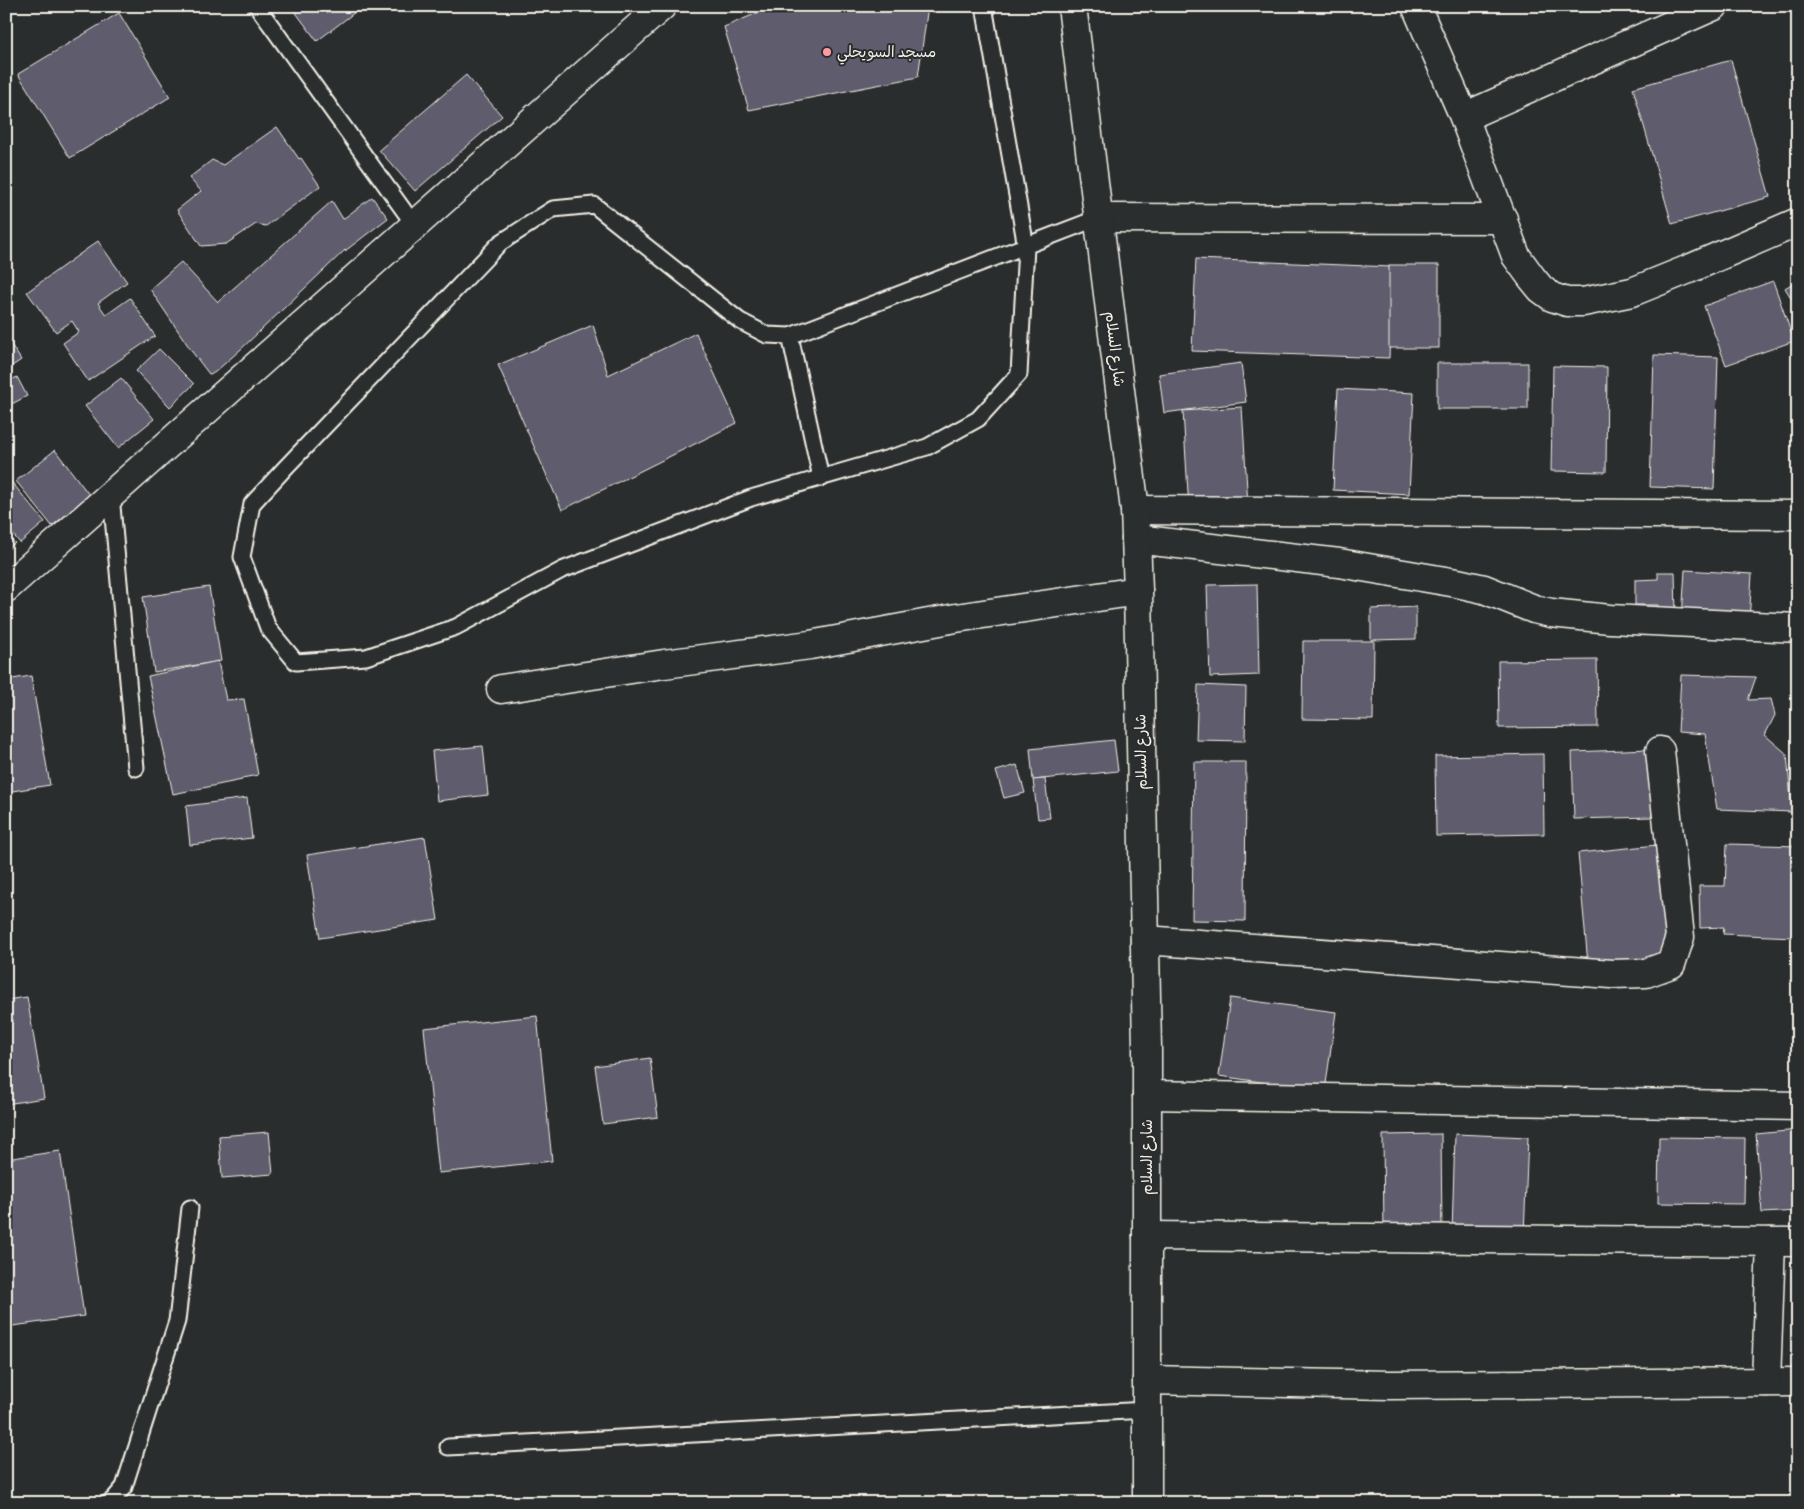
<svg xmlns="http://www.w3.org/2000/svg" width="1804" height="1509" font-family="Pangolin,'Playpen Sans Arabic',sans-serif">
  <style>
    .building { fill: #5e5b6d; stroke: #f4f1e8 }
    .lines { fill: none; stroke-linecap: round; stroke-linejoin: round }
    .service-casing { stroke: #f4f1e8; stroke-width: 19 }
    .minor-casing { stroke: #f4f1e8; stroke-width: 31 }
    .secondary-casing { stroke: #f4f1e8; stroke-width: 31 }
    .service { stroke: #2a2d2e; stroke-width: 15 }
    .minor { stroke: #2a2d2e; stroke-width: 28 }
    .secondary { stroke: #2a2d2e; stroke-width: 28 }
    .poi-dot { fill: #ff9aa2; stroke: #2a2d2e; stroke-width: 2 }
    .labels { text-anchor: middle; stroke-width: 4; stroke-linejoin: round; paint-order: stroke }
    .poi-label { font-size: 15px; fill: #f4f1e8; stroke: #2a2d2e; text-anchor: start }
    .street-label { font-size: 15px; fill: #f4f1e8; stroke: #2a2d2e }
  </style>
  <rect width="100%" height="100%" fill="#2a2d2e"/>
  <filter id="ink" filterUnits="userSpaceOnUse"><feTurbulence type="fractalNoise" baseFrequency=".02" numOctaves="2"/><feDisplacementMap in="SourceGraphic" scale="10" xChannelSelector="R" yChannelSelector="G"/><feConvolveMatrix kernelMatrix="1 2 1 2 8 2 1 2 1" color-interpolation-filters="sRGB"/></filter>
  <g filter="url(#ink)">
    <!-- building -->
    <g class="building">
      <path d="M 291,6 L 363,6 L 317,41 Z"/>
      <path d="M 774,6 L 928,6 L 918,77 L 749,110 L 724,27 Z"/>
      <path d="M 119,13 L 170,97 L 70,158 L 18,74 Z"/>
      <path d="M 1731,60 L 1770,197 L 1672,224 L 1633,88 Z"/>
      <path d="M 466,75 L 502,116 L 415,191 L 379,150 Z"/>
      <path d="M 277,127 L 299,159 L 301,158 L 320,186 L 266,226 L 256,224 L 226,244 L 201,246 L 177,210 L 201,191 L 189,178 L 212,160 L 223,165 Z"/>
      <path d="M 372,197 L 388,218 L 345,251 L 345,250 L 240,350 L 214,373 L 209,374 L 193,353 L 150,289 L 181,262 L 218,302 L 332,201 L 343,219 Z"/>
      <path d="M 98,241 L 127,282 L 98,303 L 106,315 L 130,298 L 155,336 L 88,381 L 63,343 L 79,332 L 72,321 L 56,332 L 27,292 Z"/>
      <path d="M 1196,259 L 1392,267 L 1389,358 L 1192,351 Z"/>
      <rect x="1389" y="265" width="50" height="83"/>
      <path d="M 1798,280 L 1798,309 L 1785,288 Z"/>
      <path d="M 1773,281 L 1794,341 L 1726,365 L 1704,306 Z"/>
      <path d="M 593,325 L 608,375 L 696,333 L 737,423 L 562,510 L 498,365 Z"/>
      <path d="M 6,337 L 21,360 L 6,370 Z"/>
      <path d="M 159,349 L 194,384 L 170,407 L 136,371 Z"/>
      <path d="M 1654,355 L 1718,357 L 1714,489 L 1650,487 Z"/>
      <path d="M 1241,363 L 1246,402 L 1164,413 L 1159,374 Z"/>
      <rect x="1437" y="363" width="91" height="46"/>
      <path d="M 1553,366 L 1607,367 L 1606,472 L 1551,471 Z"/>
      <path d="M 17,377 L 27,396 L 6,407 L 6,383 Z"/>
      <path d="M 121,378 L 154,419 L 118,448 L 85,406 Z"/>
      <path d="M 1338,389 L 1414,393 L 1409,494 L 1333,490 Z"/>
      <path d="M 1242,407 L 1248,506 L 1189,509 L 1183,411 Z"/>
      <path d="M 55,450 L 90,496 L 52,526 L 16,481 Z"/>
      <path d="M 9,479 L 45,522 L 20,543 L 6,526 L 6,482 Z"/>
      <path d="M 6,534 L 15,543 L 6,551 Z"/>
      <path d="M 1685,570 L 1752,574 L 1749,622 L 1682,619 Z"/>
      <path d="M 1658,572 L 1675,572 L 1676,616 L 1658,616 L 1658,605 L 1635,605 L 1635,580 L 1658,579 Z"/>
      <path d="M 1257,584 L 1259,675 L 1210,677 L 1207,585 Z"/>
      <path d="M 209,587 L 221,661 L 154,672 L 143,597 Z"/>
      <path d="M 1416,607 L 1416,639 L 1371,640 L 1371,609 Z"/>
      <path d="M 1303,641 L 1374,641 L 1373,720 L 1302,719 Z"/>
      <path d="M 1597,660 L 1598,727 L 1499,728 L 1498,661 Z"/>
      <path d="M 218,661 L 226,700 L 244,699 L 258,775 L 242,778 L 242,780 L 173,794 L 148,676 Z"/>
      <path d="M 1681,675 L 1756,677 L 1748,700 L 1771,699 L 1775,715 L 1765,735 L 1787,754 L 1792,812 L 1717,809 L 1705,734 L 1678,732 Z"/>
      <path d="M 31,676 L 50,785 L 6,792 L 6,680 Z"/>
      <path d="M 1198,685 L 1246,687 L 1245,741 L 1196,740 Z"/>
      <path d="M 1114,740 L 1118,771 L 1033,780 L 1030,749 Z"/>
      <path d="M 483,746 L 488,795 L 437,801 L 432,751 Z"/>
      <path d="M 1650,749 L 1652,817 L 1574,819 L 1572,752 Z"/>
      <path d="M 1543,754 L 1544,834 L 1436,836 L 1435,756 Z"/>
      <path d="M 1194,762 L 1246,762 L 1245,921 L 1192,920 Z"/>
      <path d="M 1017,765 L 1025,793 L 1004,798 L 996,771 Z"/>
      <path d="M 1045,779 L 1050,818 L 1038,819 L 1033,780 Z"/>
      <path d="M 247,798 L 252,838 L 190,845 L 186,806 Z"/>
      <path d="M 425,837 L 438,920 L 320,938 L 307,855 Z"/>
      <path d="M 1727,844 L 1798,846 L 1794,937 L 1723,934 L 1724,927 L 1700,928 L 1699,886 L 1725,886 Z"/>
      <path d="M 1657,845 L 1667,957 L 1588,964 L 1578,853 Z"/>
      <path d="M 27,997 L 44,1098 L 6,1104 L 6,1000 Z"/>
      <path d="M 1230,998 L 1336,1012 L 1325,1091 L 1219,1076 Z"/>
      <path d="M 537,1016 L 552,1161 L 439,1173 L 424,1028 Z"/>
      <path d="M 650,1058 L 658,1117 L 603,1124 L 595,1066 Z"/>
      <path d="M 1798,1130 L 1798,1211 L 1762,1213 L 1756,1134 Z"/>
      <path d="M 269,1132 L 273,1174 L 222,1178 L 219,1136 Z"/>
      <path d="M 1441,1134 L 1442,1235 L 1384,1236 L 1383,1135 Z"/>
      <path d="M 1455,1134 L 1528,1137 L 1524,1235 L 1452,1232 Z"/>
      <path d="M 1659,1137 L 1745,1138 L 1744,1204 L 1658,1203 Z"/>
      <path d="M 60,1151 L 84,1316 L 6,1327 L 6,1159 Z"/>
    </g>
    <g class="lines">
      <defs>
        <g id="service">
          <path d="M 257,6 L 415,226"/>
          <path d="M 984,6 L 1026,247 L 1019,374 L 978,419 L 927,447 L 751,498 L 562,570 L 456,627 L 366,657 L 296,662 L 268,628 L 242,557 L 252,504 L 286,467 L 500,243 L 553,209 L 594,205 L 740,321 L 767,335 L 790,336 L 1098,218"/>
          <path d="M 790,336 L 821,478"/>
          <path d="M 111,495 L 136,768"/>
          <path d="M 448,1447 L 1147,1410"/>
          <path d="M 108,1503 L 113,1500 L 124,1487 L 177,1321 L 190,1208"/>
        </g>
        <g id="minor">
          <path d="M 1416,6 L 1464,117 L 1516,256 L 1532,278 L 1541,289 L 1552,297 L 1567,302 L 1583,302 L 1632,292 L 1689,269 L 1798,222"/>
          <path d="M 1464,117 L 1714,6"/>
          <path d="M 1098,218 L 1503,219"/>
          <path d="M 1135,510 L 1798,515"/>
          <path d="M 1136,539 L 1339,563 L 1457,583 L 1484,589 L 1534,609 L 1551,613 L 1610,619 L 1798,628"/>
          <path d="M 501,689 L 664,664 L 810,645 L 956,618 L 1138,591"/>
          <path d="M 1145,940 L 1612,974 L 1646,973 L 1671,964 L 1680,937 L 1660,751"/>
          <path d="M 1147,1095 L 1798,1106"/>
          <path d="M 1147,1236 L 1798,1242"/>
          <path d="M 1147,1380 L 1390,1385 L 1798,1382"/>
          <path d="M 1766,1382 L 1771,1242"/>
        </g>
        <g id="secondary">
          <path d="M 1072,6 L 1135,510 L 1138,591 L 1147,1048 L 1147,1503"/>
          <path d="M 6,588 L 662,6"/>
        </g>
      </defs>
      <!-- service casing -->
      <use href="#service" class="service-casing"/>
      <!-- minor casing -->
      <use href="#minor" class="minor-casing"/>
      <!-- secondary casing -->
      <use href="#secondary" class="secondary-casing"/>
      <!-- service -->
      <use href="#service" class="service"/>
      <!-- minor -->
      <use href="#minor" class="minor"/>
      <!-- secondary -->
      <use href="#secondary" class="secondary"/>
    </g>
  </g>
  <!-- markers -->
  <circle class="poi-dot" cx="827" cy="52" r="5"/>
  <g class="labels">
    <!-- poi labels -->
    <g class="poi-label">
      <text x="837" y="57">مسجد السويحلي</text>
    </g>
    <!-- street labels -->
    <g class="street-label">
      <text transform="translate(1115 349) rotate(83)" y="5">شارع السلام</text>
      <text transform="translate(1141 752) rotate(-91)" y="5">شارع السلام</text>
      <text transform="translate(1147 1157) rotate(-90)" y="5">شارع السلام</text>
    </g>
  </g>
  <!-- margin -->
  <rect width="1804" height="1509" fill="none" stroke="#2a2d2e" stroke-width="25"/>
  <rect x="12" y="12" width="1779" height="1484" fill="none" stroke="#f4f1e8" stroke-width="2" filter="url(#ink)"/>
</svg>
